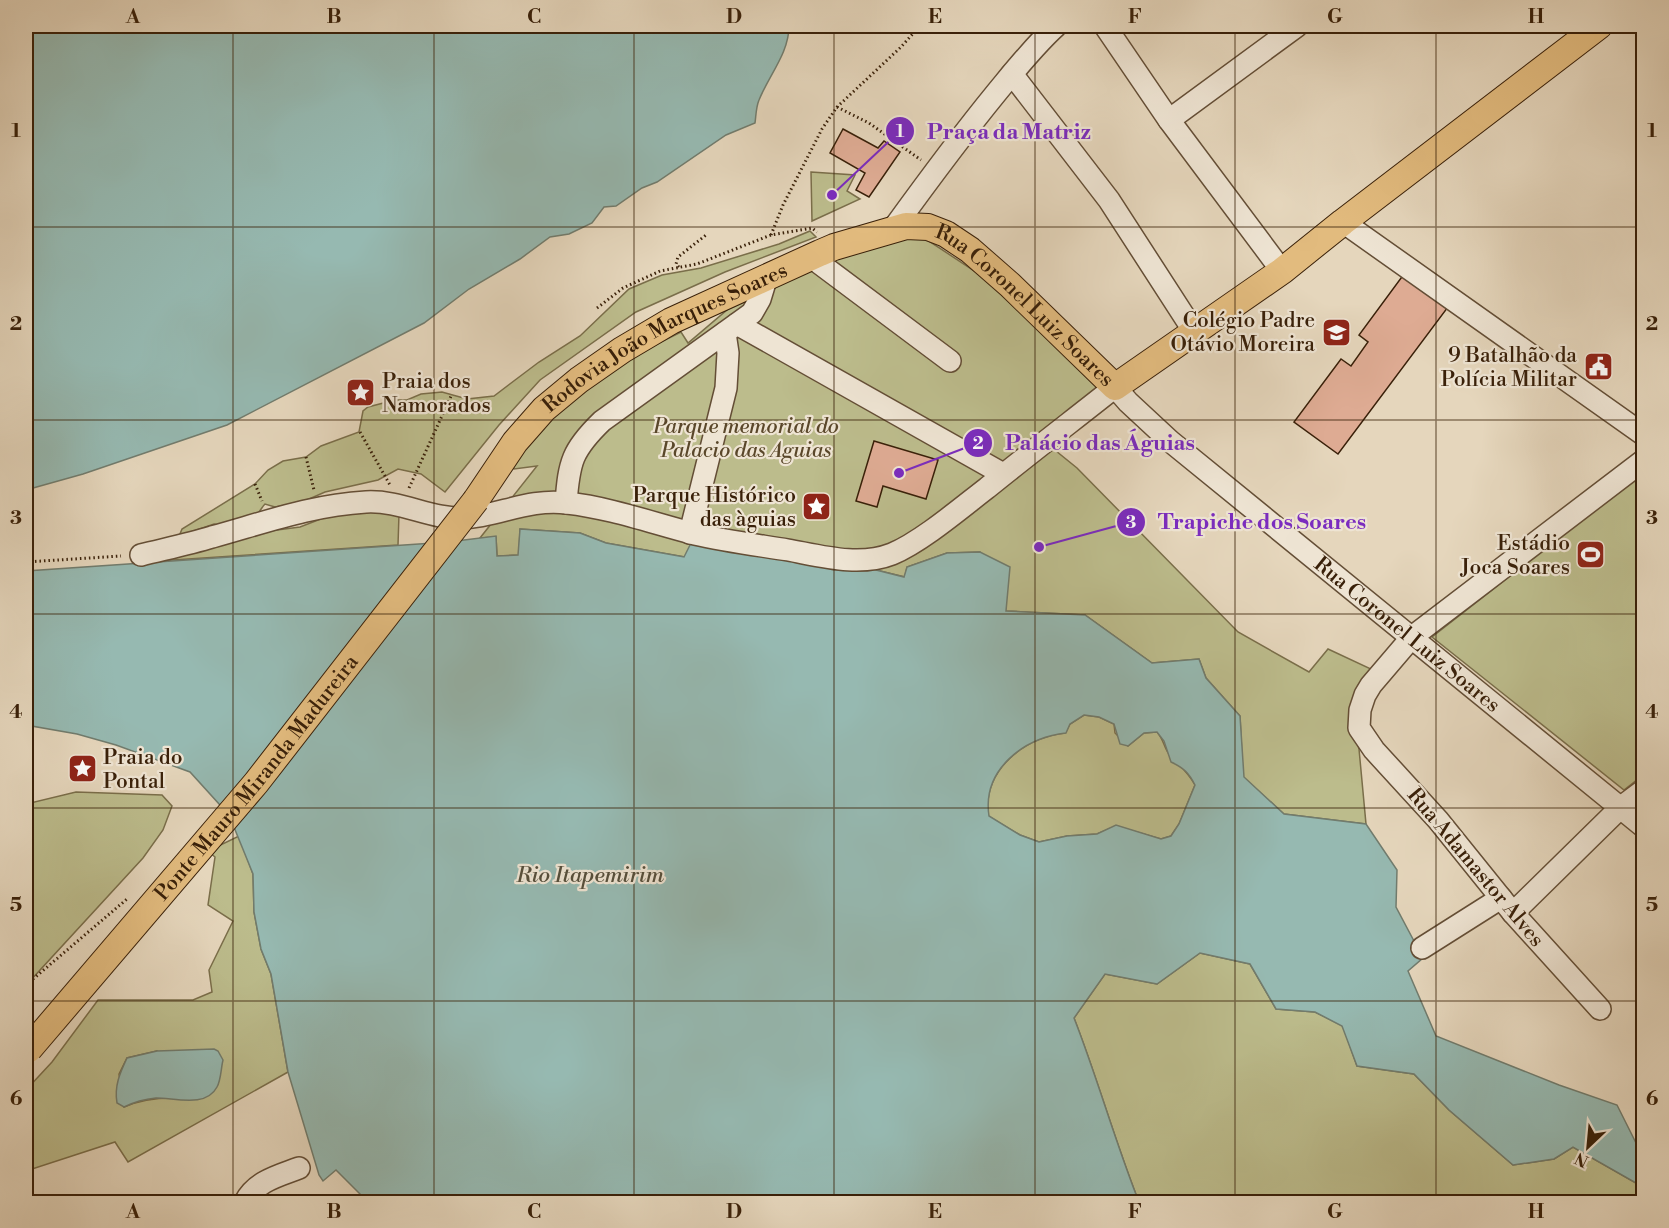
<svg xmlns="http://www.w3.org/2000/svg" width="1669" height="1228" font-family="'Libre Bodoni',serif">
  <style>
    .green { fill: #bcbc8c; stroke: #7a6e4a; stroke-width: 1.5; fill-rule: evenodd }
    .water { fill: #96b9b1; stroke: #717c6e; stroke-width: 1.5; fill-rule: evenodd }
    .building { fill: #deab93; stroke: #392009; stroke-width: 1.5 }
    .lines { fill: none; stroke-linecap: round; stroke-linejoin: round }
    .minor-casing { stroke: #644e36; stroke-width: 24 }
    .major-casing { stroke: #392009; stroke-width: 28 }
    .path { stroke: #392009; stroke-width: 3; stroke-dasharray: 1.5 3; stroke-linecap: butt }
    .minor { stroke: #eee4d3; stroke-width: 21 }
    .major { stroke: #e2bb7e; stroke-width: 26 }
    .major-bridge-casing { stroke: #392009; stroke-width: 28; stroke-linecap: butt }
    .major-bridge { stroke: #e2bb7e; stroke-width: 26 }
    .grid { fill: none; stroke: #392009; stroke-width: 1.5; stroke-opacity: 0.55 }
    .labels { text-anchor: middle; stroke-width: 4.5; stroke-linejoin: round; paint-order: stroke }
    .street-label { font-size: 21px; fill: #392009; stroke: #eee4d3 }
    .poi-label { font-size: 21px; fill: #392009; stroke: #eee4d3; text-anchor: end }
    .park-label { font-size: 21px; font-style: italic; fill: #5a472a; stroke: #eee4d3 }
    .water-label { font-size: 22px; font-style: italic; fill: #554e3b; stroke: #eee4d3 }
    .leader { fill: none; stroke: #7b2cbf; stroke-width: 2 }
    .callout-dot { fill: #7b2cbf; stroke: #eee4d3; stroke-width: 2 }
    .mark-label { font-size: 18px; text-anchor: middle; font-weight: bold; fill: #fff }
    .callout-label { font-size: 22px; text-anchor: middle; font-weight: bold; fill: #7b2cbf; stroke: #eee4d3; stroke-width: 4.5; stroke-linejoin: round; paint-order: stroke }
    .neatline { fill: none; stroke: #392009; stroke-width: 2 }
    .grid-label { font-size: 20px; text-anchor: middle; font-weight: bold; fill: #392009 }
  </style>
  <rect width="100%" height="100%" fill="#e5d6bc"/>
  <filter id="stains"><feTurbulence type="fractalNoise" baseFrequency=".00333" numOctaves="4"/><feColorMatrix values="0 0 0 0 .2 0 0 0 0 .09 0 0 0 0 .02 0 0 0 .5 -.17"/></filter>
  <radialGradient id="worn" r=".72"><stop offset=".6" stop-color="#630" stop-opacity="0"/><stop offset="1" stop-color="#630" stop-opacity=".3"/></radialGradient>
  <!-- green -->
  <g class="green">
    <path d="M 811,172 L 855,175 L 847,191 L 860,199 L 812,221 Z"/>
    <path d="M 906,226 L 979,274 L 1110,385 L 1040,438 L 1077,468 L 1238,632 L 1309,672 L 1328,649 L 1371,669 L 1351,713 L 1359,749 L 1366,824 L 1284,814 L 1243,777 L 1240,716 L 1206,678 L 1199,659 L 1152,663 L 1085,615 L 1006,611 L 980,552 L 947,553 L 907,567 L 905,577 L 872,569 L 685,557 L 606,543 L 580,533 L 520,529 L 519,555 L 497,556 L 496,537 L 480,538 L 537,466 L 514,469 L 510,458 L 530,433 L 607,369 L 681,332 L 688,343 L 767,276 Z"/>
    <path d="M 810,231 L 816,237 L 725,272 L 636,312 L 540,380 L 499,425 L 445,492 L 421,474 L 398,469 L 378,480 L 325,492 L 300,503 L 275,507 L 265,504 C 262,507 261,510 258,513 C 249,521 225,528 214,524 L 182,535 L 180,534 L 182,529 L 255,484 L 268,470 L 283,461 L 306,457 L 321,446 L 359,432 L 363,411 L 368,407 L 395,400 L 407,400 L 421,394 L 442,392 L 467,399 L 494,396 L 539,362 L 580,336 L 629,289 L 662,275 L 701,268 L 779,244 Z"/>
    <path d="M 1643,472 L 1643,775 L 1624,790 L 1432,637 Z"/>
    <path d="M 344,510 L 399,514 L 398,545 L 143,562 L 140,548 L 300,527 Z"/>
    <path d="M 1084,715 L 1099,717 L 1114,724 L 1115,733 L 1128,746 L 1144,733 L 1157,732 C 1164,740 1164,748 1169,754 C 1179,765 1188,772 1195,785 L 1179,824 L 1171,836 L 1161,839 L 1116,826 L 1097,834 L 1067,836 L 1039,842 L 1020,835 L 988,816 C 983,770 1023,738 1065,733 L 1070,724 Z"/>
    <path d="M 76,792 L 162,795 L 172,806 L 163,830 L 143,858 L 29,982 L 26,983 L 26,804 Z"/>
    <path d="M 239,836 L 253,874 L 254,912 L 261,949 L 271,974 L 288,1072 L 128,1162 L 115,1142 L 26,1171 L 26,1090 L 52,1062 L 98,1000 L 193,1000 L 212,992 L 209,970 L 233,921 L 208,905 L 215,857 L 208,851 ZM 157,1051 L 172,1098 C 155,1098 140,1100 124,1107 L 119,1074 L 127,1058 Z"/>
    <path d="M 1200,953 L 1250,964 L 1276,1009 L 1315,1012 L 1343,1026 L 1357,1066 L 1414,1074 L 1449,1110 L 1513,1165 L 1554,1159 L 1573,1147 L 1643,1187 L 1643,1202 L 1147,1202 L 1137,1197 C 1114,1138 1097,1077 1074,1018 L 1105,974 L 1157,984 Z"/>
  </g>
  <!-- water -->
  <g class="water">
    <path d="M 26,26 L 789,26 C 789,53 769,75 759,100 C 756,107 756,116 755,123 L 726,135 L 657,182 L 642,188 L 616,206 L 604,207 L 592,223 L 569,234 L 550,237 L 520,259 L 469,289 L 424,323 L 227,425 L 83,474 L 26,490 Z"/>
    <path d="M 520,529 L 580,533 L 606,543 L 684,557 L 692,541 L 872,569 L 904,577 L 907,567 L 947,553 L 980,552 L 1010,567 L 1006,611 L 1085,615 L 1152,663 L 1199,659 L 1206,678 L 1240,716 L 1244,777 L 1284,814 L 1366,824 L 1397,870 L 1396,907 L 1423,958 L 1408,971 L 1436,1036 L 1559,1085 L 1617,1105 L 1643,1157 L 1643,1187 L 1573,1147 L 1554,1159 L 1513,1165 L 1449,1110 L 1414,1074 L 1357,1066 L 1342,1026 L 1315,1012 L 1276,1009 L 1250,964 L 1200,953 L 1157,984 L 1105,974 L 1074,1018 C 1097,1077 1114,1138 1137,1197 L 1147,1202 L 368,1202 L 336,1170 L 323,1181 L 319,1175 L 288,1072 L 271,974 L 261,949 L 254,912 L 253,874 L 229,815 L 190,772 L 116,745 L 77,734 L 26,725 L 26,571 L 448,542 L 496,536 L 497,556 L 518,555 ZM 1084,715 L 1099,717 L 1114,724 L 1120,744 L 1128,746 L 1144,733 L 1157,732 L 1164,741 L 1171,762 C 1184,768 1189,773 1195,785 L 1179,824 L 1171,836 L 1161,839 L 1116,825 L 1097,834 L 1067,836 L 1039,842 L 1020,835 L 989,816 C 982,770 1023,738 1066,733 L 1070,724 Z"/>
    <path d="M 214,1049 L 218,1051 L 223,1060 C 221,1068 221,1080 217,1087 C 206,1108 175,1098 156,1098 C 145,1099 134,1102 124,1107 L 117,1103 C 114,1086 120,1073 127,1058 L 157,1051 Z"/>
  </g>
  <!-- building -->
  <g class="building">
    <path d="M 843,129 L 878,148 L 884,141 L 900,152 L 869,197 L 856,190 L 865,173 L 830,153 Z"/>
    <path d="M 1404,274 L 1448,307 L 1338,454 L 1294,422 L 1341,359 L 1351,366 L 1368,342 L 1359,335 Z"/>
    <path d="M 874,441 L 938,460 L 926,499 L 883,486 L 877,507 L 856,501 Z"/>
  </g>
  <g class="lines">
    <defs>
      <g id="minor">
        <path d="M 1105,26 L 1169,120 L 1282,271"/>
        <path d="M 1012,74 L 1109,200 L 1195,333"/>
        <path d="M 1169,120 L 1297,26"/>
        <path d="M 1343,222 L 1644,435"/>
        <path d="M 893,229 C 927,182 961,136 997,92 C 1016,69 1034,46 1056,26"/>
        <path d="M 811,257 L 950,361"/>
        <path d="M 737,324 L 1003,474"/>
        <path d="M 566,503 C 569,462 572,450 602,421 L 752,313 L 760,299 L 767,276"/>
        <path d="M 690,533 L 726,388 L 728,353 L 725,333"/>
        <path id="s1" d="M 141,555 C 165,549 189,544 212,537 C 263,523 312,505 366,502 C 401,500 432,520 464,518 C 499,516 529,498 567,503 C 611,508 652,523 695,534 C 725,541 757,545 788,550 C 821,556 859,567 892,554 C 921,542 961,508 987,488 C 1029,454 1072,421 1115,387 L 1128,402 L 1170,441 L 1644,827"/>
        <path d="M 1513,913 L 1620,808 L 1644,790"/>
        <path d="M 1422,948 L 1501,898"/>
        <path d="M 1600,1009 L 1513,913 L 1438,820 L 1374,750 L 1359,728 L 1360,710 L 1365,695 L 1371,685 L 1412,637 L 1644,460"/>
        <path d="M 245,1202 C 256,1181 278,1176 299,1168"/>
      </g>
      <g id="major">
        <path id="s2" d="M 476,500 L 515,442 L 544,409 L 579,380 L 622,350 L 671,321 L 820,253 L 834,247 L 906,226 L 928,227 L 946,234 L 970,250 L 1010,285 L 1115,387 L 1282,271 L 1343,222 L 1599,26"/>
      </g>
    </defs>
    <!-- minor casing -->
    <use href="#minor" class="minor-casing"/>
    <!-- major casing -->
    <use href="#major" class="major-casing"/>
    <!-- path -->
    <g class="path">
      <path d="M 837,107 L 869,123 L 921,160"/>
      <path d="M 771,235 L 783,205 L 822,129 L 837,107 L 901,47 L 918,28"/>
      <path d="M 679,267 L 676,264 L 678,257 L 706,235"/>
      <path d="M 597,308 L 623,288 L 660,271 L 697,264 L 771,235 L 812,228 L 817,232"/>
      <path d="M 360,432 L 390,485"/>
      <path d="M 306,457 L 314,490"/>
      <path d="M 255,484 L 262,501"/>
      <path d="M 409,488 L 452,394"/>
      <path d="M 26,562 L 121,556"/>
      <path d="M 26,985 L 127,899"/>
    </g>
    <!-- minor -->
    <use href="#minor" class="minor"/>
    <!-- major -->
    <use href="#major" class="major"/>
    <defs>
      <g id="major-bridge">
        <path id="s3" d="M 29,1049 L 256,783 L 476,500"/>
      </g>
    </defs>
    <!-- major-bridge casing -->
    <use href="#major-bridge" class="major-bridge-casing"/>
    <!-- major-bridge -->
    <use href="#major-bridge" class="major-bridge"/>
  </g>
  <!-- grid -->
  <path class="grid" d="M 233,26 L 233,1202M 434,26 L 434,1202M 634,26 L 634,1202M 834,26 L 834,1202M 1035,26 L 1035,1202M 1235,26 L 1235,1202M 1436,26 L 1436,1202M 26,227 L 1644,227M 26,420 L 1644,420M 26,614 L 1644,614M 26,808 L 1644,808M 26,1001 L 1644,1001"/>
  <!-- icons -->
  <defs>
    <symbol id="school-square" viewBox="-11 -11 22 22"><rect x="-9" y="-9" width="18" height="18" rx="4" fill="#8f2418" stroke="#eee4d3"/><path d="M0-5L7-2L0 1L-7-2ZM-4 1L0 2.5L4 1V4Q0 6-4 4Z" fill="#fff"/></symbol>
    <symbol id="civic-square" viewBox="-11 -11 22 22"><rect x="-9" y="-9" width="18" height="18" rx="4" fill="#8f2418" stroke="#eee4d3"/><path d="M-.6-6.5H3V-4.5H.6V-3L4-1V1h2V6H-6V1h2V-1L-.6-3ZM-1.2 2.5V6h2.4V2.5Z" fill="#fff"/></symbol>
    <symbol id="sight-square" viewBox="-11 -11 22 22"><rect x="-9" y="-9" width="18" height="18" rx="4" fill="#8f2418" stroke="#eee4d3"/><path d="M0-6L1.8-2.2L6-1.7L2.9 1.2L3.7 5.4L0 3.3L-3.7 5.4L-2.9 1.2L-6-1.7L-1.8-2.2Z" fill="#fff"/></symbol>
    <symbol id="stadium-square" viewBox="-11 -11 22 22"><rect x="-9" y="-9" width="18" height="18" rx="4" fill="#8f2418" stroke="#eee4d3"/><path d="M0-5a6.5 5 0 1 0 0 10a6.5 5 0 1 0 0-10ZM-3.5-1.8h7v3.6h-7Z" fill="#fff"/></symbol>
  </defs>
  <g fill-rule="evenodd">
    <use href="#school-square" x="1320" y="316" width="33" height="33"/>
    <use href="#civic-square" x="1582" y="350" width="33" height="33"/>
    <use href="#sight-square" x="344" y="376" width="33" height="33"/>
    <use href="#sight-square" x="800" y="490" width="33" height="33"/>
    <use href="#stadium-square" x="1574" y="538" width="33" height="33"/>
    <use href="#sight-square" x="66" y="752" width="33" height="33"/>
  </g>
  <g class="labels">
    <!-- street labels -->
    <g class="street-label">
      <text dy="7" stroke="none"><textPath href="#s2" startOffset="670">Rua Coronel Luiz Soares</textPath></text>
      <text dy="7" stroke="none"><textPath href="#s2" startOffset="255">Rodovia João Marques Soares</textPath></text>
      <text dy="7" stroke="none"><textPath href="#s1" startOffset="1430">Rua Coronel Luiz Soares</textPath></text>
      <text dy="7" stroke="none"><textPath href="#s3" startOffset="354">Ponte Mauro Miranda Madureira</textPath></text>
      <text transform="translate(1476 867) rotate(50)" y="7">Rua Adamastor Alves</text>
    </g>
    <!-- poi labels -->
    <g class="poi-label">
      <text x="1315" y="327">Colégio Padre<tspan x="1315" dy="24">Otávio Moreira</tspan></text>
      <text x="1577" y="362">9 Batalhão da<tspan x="1577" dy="24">Polícia Militar</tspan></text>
      <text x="382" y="388" text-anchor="start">Praia dos<tspan x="382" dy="24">Namorados</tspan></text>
      <text x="796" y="502">Parque Histórico<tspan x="796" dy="24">das àguias</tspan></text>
      <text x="1570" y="550">Estádio<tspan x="1570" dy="24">Joca Soares</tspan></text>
      <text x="103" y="764" text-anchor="start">Praia do<tspan x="103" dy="24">Pontal</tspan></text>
    </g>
    <!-- park labels -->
    <g class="park-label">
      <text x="746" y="433">Parque memorial do<tspan x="746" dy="24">Palacio das Aguias</tspan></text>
    </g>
    <!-- water labels -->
    <g class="water-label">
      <text x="590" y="882">Rio Itapemirim</text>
    </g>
  </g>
  <!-- callouts -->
  <path class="leader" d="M832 195L900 131M899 473L978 443M1039 547L1131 522"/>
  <g class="callout-dot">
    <circle cx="832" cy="195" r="6"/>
    <circle cx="899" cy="473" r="6"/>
    <circle cx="1039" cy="547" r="6"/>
    <circle cx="900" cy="131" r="15"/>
    <circle cx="978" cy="443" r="15"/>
    <circle cx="1131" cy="522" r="15"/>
  </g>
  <g class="mark-label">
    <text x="900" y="137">1</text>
    <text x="978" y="449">2</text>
    <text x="1131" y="528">3</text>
  </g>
  <g class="callout-label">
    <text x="1009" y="139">Praça da Matriz</text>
    <text x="1100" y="450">Palácio das Águias</text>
    <text x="1262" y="529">Trapiche dos Soares</text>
  </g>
  <!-- margin -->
  <rect width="1669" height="1228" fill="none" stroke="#e5d6bc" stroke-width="66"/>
  <!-- north arrow -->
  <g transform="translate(1588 1147) rotate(206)" stroke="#eee4d3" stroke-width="4.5" paint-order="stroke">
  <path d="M0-4.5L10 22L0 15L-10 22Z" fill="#392009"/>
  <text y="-9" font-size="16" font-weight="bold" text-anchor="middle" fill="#392009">N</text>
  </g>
  <rect x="33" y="33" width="1603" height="1162" class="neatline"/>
  <g class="grid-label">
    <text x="133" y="23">A</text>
    <text x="334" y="23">B</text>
    <text x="534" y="23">C</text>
    <text x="734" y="23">D</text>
    <text x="935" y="23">E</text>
    <text x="1135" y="23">F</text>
    <text x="1335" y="23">G</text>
    <text x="1536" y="23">H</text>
    <text x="16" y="137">1</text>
    <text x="1652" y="137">1</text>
    <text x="16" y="330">2</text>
    <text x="1652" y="330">2</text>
    <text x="16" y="524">3</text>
    <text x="1652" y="524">3</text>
    <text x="16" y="718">4</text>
    <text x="1652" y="718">4</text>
    <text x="16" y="911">5</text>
    <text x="1652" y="911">5</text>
    <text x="16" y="1105">6</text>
    <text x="1652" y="1105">6</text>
    <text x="133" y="1218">A</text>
    <text x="334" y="1218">B</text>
    <text x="534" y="1218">C</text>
    <text x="734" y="1218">D</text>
    <text x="935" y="1218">E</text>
    <text x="1135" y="1218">F</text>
    <text x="1335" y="1218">G</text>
    <text x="1536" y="1218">H</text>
  </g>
  <rect width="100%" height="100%" filter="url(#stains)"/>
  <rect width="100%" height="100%" fill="url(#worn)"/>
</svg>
